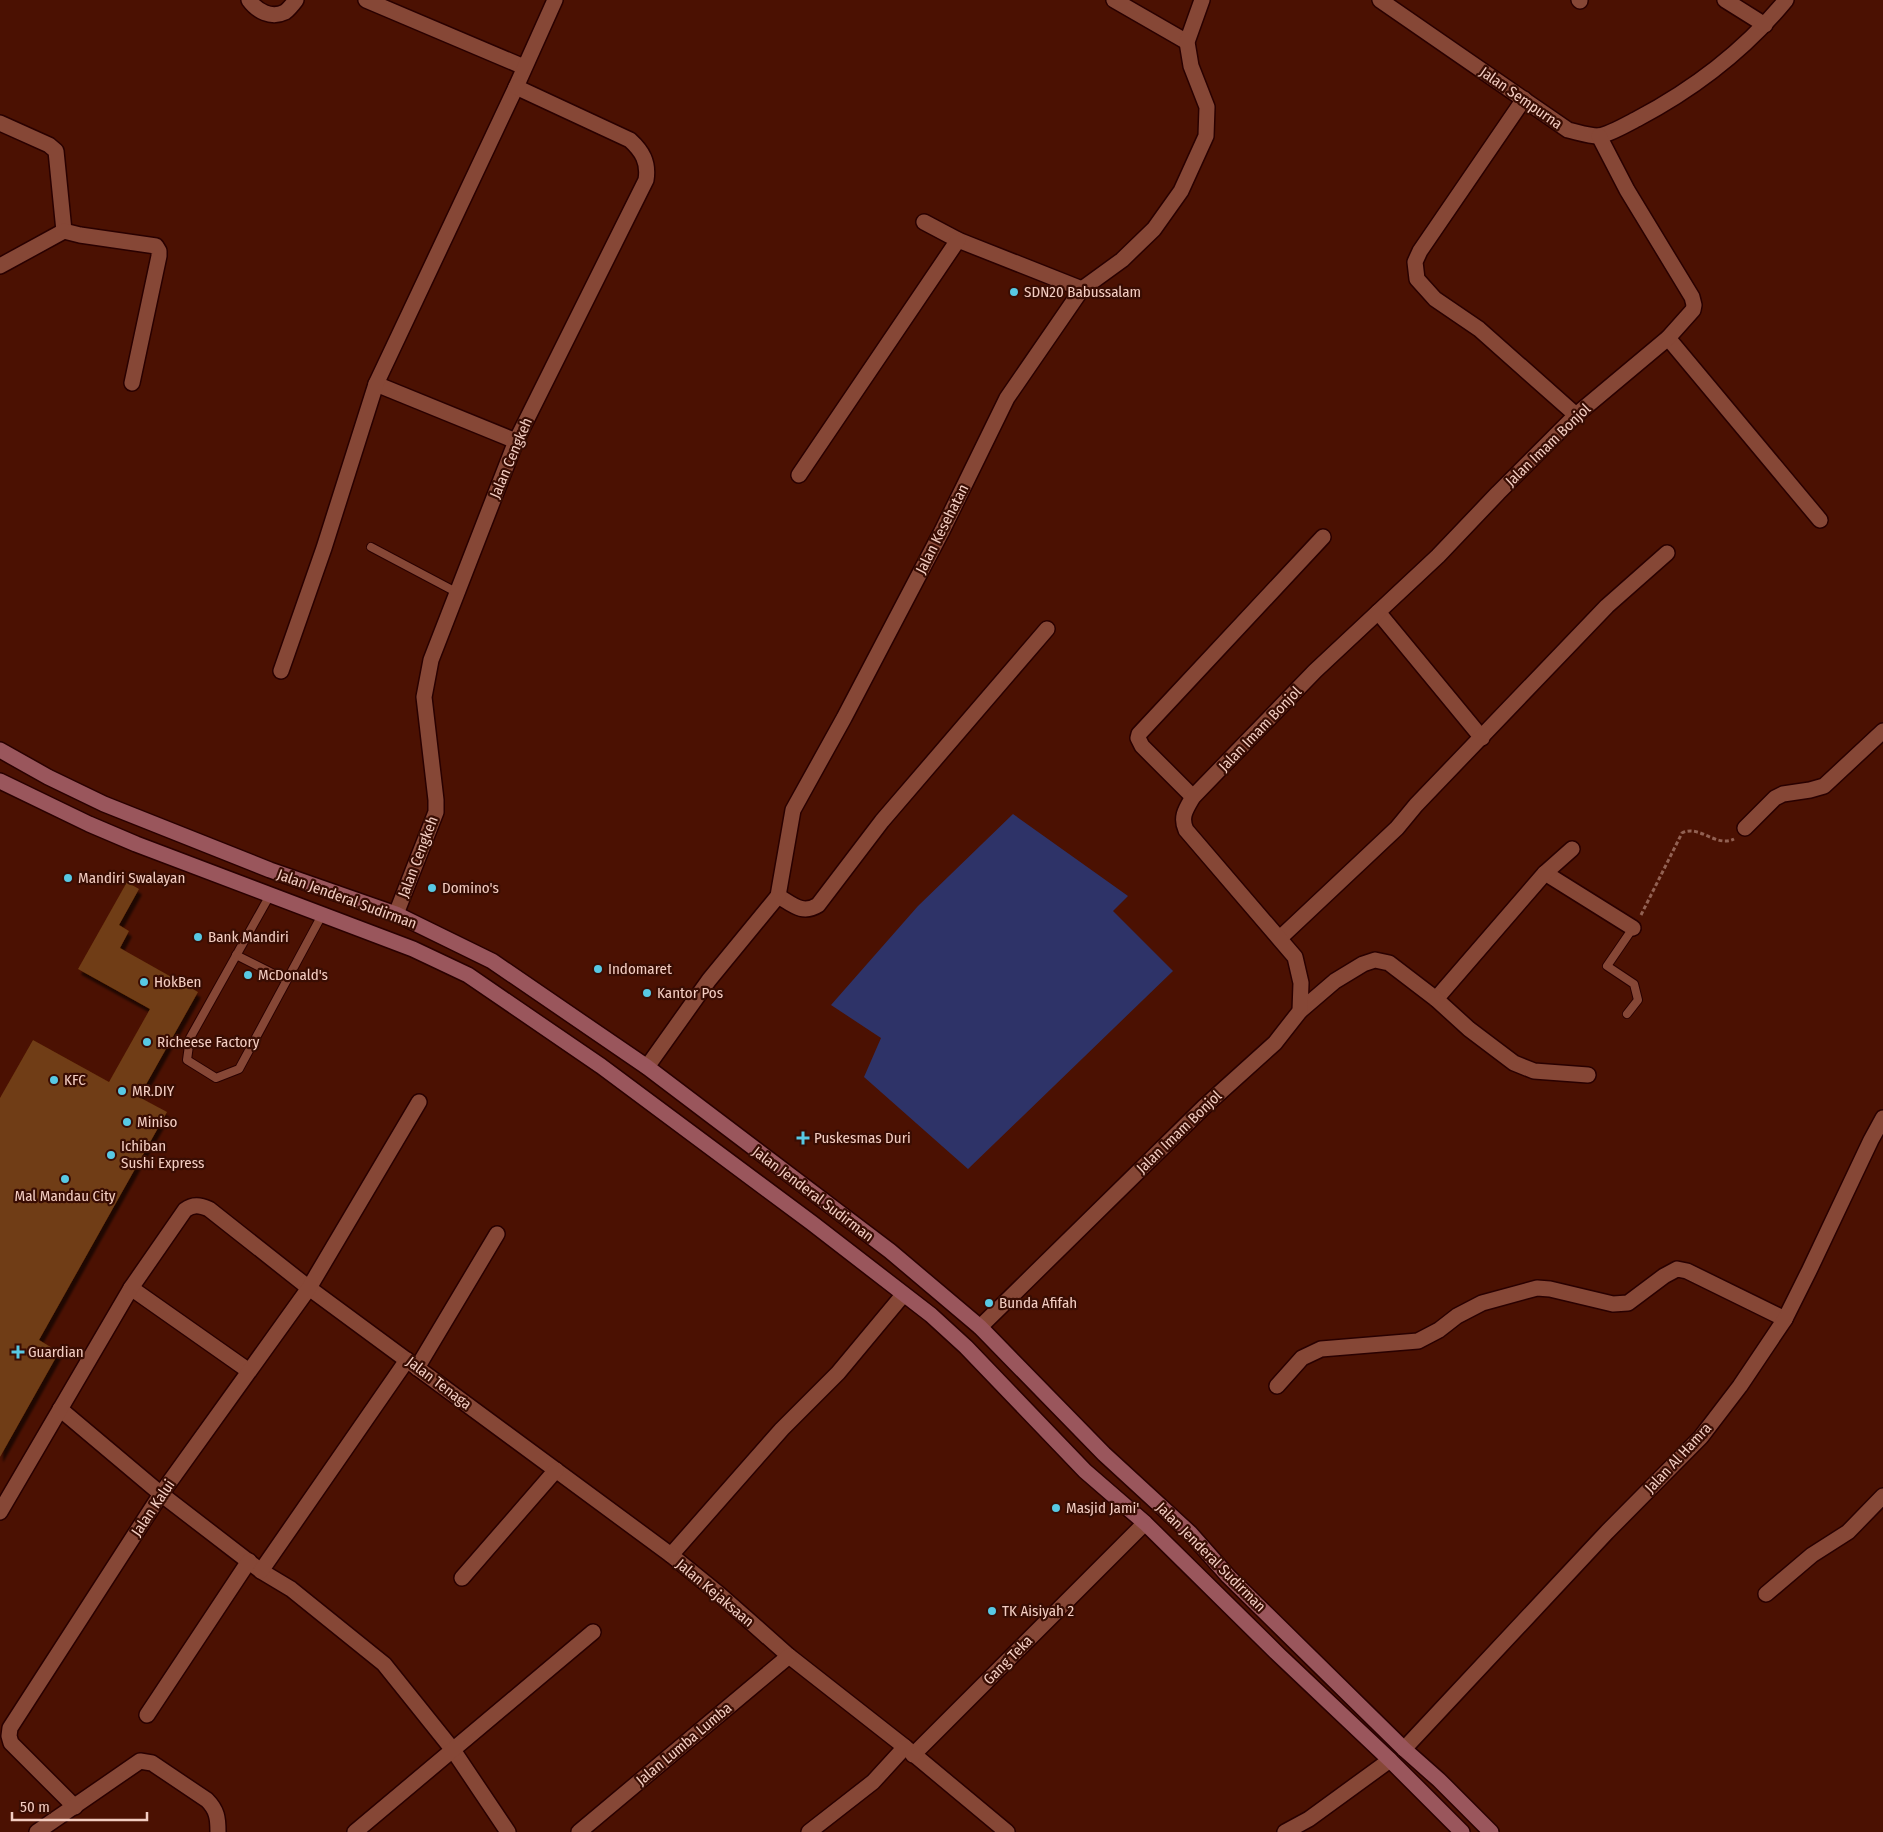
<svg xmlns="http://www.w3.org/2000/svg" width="1883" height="1832" font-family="'Fira Sans Condensed',sans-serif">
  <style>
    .green { fill: #2e3368 }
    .building { fill: #6f3d14; filter: url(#shadow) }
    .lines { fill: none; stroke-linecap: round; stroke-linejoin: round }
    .lane-casing { stroke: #290000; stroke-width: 10 }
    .street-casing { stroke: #290000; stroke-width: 18 }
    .secondary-casing { stroke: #290000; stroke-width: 18 }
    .path { stroke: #926153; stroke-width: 3; stroke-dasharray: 4 2.5; stroke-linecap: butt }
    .lane { stroke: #864736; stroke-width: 8 }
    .street { stroke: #864736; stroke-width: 15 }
    .secondary { stroke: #9a565c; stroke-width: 15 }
    .poi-dot { fill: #58c9e4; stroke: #390d03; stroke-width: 2 }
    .labels { text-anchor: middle; stroke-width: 4.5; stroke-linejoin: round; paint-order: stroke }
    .street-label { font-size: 15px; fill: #f3cdc2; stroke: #390d03 }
    .poi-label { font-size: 15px; fill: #f3cdc2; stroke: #390d03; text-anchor: start }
  </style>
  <defs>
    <filter id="shadow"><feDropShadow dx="3" dy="5.5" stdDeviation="1" flood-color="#0009"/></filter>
  </defs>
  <rect width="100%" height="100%" fill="#4b1102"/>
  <!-- green -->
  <path class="green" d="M 1013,814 L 1128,896 L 1113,911 L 1173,971 L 968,1169 L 864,1077 L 881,1038 L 831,1005 L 918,906 Z"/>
  <!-- building -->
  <path class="building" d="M 127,882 L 139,889 L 119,925 L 129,931 L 120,948 L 198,992 L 139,1097 L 167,1112 L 39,1340 L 59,1352 L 0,1457 L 0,1098 L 33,1040 L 109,1082 L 150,1009 L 78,969 Z"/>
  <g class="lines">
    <defs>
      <g id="lane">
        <path d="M 371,547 L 456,592"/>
        <path d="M 270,895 L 190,1038 L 187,1060 L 216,1078 L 239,1069 L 322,915"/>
        <path d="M 236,955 L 286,980"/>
        <path d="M 1627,1014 L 1638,1000 L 1634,984 L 1607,966 L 1633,928"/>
      </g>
      <g id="street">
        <path d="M 249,0 C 257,11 271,19 285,12 C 289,9 293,4 296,0"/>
        <path d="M 366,0 L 524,67"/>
        <path d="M 1114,0 L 1187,42"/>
        <path d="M 1380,0 L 1568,130 C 1577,132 1589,136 1598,136 C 1609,135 1627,124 1637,119 C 1694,89 1745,50 1786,0"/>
        <path d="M 1579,0 L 1580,1"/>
        <path d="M 1725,0 L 1765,25"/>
        <path d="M 1524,99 L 1420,251 L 1415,262 L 1417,279 L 1435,299 L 1479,329 L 1576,415"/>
        <path d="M 0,123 L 49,145 L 56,151 L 64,231"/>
        <path d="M 924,222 L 958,240 L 1082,289"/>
        <path d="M 0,266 L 64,231 L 80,235 L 156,246 L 159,251 L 159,256 L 132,383"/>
        <path d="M 1668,338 L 1820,520"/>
        <path d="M 376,384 L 516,441"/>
        <path d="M 799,475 L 958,240"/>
        <path d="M 1378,612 L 1482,738"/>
        <path d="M 281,671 L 324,548 L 376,384 L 516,87 L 555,0"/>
        <path d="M 1193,797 L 1142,746 L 1138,738 L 1139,734 L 1323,537"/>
        <path d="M 1745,828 L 1775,798 L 1783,794 L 1810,790 L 1824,786 L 1883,731"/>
        <path d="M 1545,873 L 1633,928"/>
        <path d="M 778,896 C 792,904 802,915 818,905 L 882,821 L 1047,629"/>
        <path d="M 396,914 L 436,812 L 436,800 L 424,697 L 431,660 L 516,441 L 646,180 C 649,162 642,151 630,140 L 516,87"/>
        <path d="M 1280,938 L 1397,828 L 1416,805 L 1607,606 L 1667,553"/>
        <path d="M 1436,999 L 1545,873 L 1572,849"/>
        <path d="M 1300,1011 L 1335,981 L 1363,964 L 1375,960 L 1389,963 L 1436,999 L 1469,1029 L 1514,1063 L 1534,1071 L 1588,1075"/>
        <path d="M 647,1067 L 709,980 L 778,896 L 793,810 L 844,718 L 942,531 L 1007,398 L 1082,289 L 1122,260 L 1154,229 L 1181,191 L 1206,136 L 1207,107 L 1191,66 L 1187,42 L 1202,0"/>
        <path d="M 131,1288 L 249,1371"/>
        <path d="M 903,1295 L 838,1373 L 782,1429 L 671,1555 L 719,1594 L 789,1656 L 905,1747 L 1007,1832"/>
        <path d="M 980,1327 L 1204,1107 L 1275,1043 L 1300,1011 L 1301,983 L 1295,957 L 1186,830 C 1180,817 1186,809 1193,797 L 1315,671 L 1438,556 L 1498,493 L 1576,415 L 1668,338 L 1693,310 L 1694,305 L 1692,297 L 1627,190 L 1599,136"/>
        <path d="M 417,1368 L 497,1234"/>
        <path d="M 1277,1386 L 1302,1358 L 1321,1349 L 1418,1341 L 1439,1330 L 1457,1316 L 1482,1303 L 1537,1288 L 1550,1289 L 1613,1304 L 1628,1303 L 1664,1276 L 1677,1269 L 1687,1271 L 1785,1319"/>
        <path d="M 60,1409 L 161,1494 L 261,1571 L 291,1589 L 384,1664 L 453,1750 L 508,1832"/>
        <path d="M 0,1512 L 131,1288 L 185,1210 C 193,1204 200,1205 209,1209 L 309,1288 L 671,1555"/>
        <path d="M 261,1571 L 407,1360"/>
        <path d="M 462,1578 L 556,1470"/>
        <path d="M 1766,1594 L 1812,1555 L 1848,1532 L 1883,1496"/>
        <path d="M 147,1715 L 249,1561"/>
        <path d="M 1404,1749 L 1607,1532 L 1701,1437 L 1740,1386 L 1785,1319 L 1809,1271 L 1871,1140 L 1883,1118"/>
        <path d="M 913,1755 L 1145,1523"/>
        <path d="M 75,1807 L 11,1743 L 9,1736 L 10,1728 L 161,1494 L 309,1288 L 419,1102"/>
        <path d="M 37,1832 L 140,1761 L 152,1763 L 207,1800 C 217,1810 218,1818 218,1832"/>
        <path d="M 355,1832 L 593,1632"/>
        <path d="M 579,1832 L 789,1656"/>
        <path d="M 809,1832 L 873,1782 L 905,1747"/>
        <path d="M 1285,1832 L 1309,1819 L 1390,1760"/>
      </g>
      <g id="secondary">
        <path d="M 0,750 L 48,777 L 104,804 L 270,870 L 396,914 L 492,961 L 647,1067 L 890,1251 L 980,1327 L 1104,1454 L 1190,1533 L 1228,1576 L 1404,1749 L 1439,1780 L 1491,1832"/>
        <path d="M 0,781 L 89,824 L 136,844 L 413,949 L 468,975 L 601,1066 L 812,1223 L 931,1315 L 966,1347 L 1085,1471 L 1145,1523 L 1279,1655 L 1390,1760 L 1462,1832"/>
      </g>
    </defs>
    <!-- lane casing -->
    <use href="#lane" class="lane-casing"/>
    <!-- street casing -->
    <use href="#street" class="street-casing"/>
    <!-- secondary casing -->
    <use href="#secondary" class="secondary-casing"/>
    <!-- path -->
    <path class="path" d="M 1641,915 L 1682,833 C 1699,824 1716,848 1734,839"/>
    <!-- lane -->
    <use href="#lane" class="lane"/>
    <!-- street -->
    <use href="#street" class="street"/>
    <!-- secondary -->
    <use href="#secondary" class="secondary"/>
  </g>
  <!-- markers -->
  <g class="poi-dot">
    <circle cx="1014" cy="292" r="5"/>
    <circle cx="68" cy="878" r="5"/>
    <circle cx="432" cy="888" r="5"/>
    <circle cx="198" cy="937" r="5"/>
    <circle cx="598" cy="969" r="5"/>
    <circle cx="248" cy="975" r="5"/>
    <circle cx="144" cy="982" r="5"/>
    <circle cx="647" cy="993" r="5"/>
    <circle cx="147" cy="1042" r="5"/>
    <circle cx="54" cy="1080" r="5"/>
    <circle cx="122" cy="1091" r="5"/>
    <circle cx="127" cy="1122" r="5"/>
    <path d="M800.5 1130.5h5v5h5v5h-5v5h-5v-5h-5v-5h5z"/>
    <circle cx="111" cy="1155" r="5"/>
    <circle cx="65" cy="1179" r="5"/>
    <circle cx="989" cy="1303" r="5"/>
    <path d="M15.5 1344.5h5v5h5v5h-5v5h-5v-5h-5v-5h5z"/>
    <circle cx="1056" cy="1508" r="5"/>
    <circle cx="992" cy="1611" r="5"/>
  </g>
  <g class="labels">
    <!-- street labels -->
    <g class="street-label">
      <text transform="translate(1521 98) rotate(35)" y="5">Jalan Sempurna</text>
      <text transform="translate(1548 445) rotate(-44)" y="5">Jalan Imam Bonjol</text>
      <text transform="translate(511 458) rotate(-67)" y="5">Jalan Cengkeh</text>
      <text transform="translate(942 529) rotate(-63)" y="5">Jalan Kesehatan</text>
      <text transform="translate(1260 729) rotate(-46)" y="5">Jalan Imam Bonjol</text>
      <text transform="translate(418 857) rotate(-69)" y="5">Jalan Cengkeh</text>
      <text transform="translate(347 899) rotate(20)" y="5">Jalan Jenderal Sudirman</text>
      <text transform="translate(1179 1132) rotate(-44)" y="5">Jalan Imam Bonjol</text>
      <text transform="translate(813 1194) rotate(37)" y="5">Jalan Jenderal Sudirman</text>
      <text transform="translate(439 1383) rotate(37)" y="5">Jalan Tenaga</text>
      <text transform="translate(1678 1458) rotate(-47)" y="5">Jalan Al Hamra</text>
      <text transform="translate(153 1508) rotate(-56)" y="5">Jalan Kalui</text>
      <text transform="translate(1211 1557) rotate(45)" y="5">Jalan Jenderal Sudirman</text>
      <text transform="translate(715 1593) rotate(40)" y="5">Jalan Kejaksaan</text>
      <text transform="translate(1008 1660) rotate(-45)" y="5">Gang Teka</text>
      <text transform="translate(684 1744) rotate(-40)" y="5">Jalan Lumba Lumba</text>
    </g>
    <!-- poi labels -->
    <g class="poi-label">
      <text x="1024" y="297">SDN20 Babussalam</text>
      <text x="78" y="883">Mandiri Swalayan</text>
      <text x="442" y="893">Domino's</text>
      <text x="208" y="942">Bank Mandiri</text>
      <text x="608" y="974">Indomaret</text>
      <text x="258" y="980">McDonald's</text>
      <text x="154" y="987">HokBen</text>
      <text x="657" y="998">Kantor Pos</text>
      <text x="157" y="1047">Richeese Factory</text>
      <text x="64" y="1085">KFC</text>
      <text x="132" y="1096">MR.DIY</text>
      <text x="137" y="1127">Miniso</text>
      <text x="814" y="1143">Puskesmas Duri</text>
      <text x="121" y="1151">Ichiban<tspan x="121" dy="17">Sushi Express</tspan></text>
      <text x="65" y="1201" text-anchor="middle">Mal Mandau City</text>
      <text x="999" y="1308">Bunda Afifah</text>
      <text x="28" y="1357">Guardian</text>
      <text x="1066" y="1513">Masjid Jami'</text>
      <text x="1002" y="1616">TK Aisiyah 2</text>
    </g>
  </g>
  <!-- scale -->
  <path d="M12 1812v8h135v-8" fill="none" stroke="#f3cdc2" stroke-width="2.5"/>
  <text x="20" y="1812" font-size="15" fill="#f3cdc2" stroke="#390d03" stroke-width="4" paint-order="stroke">50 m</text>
</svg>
